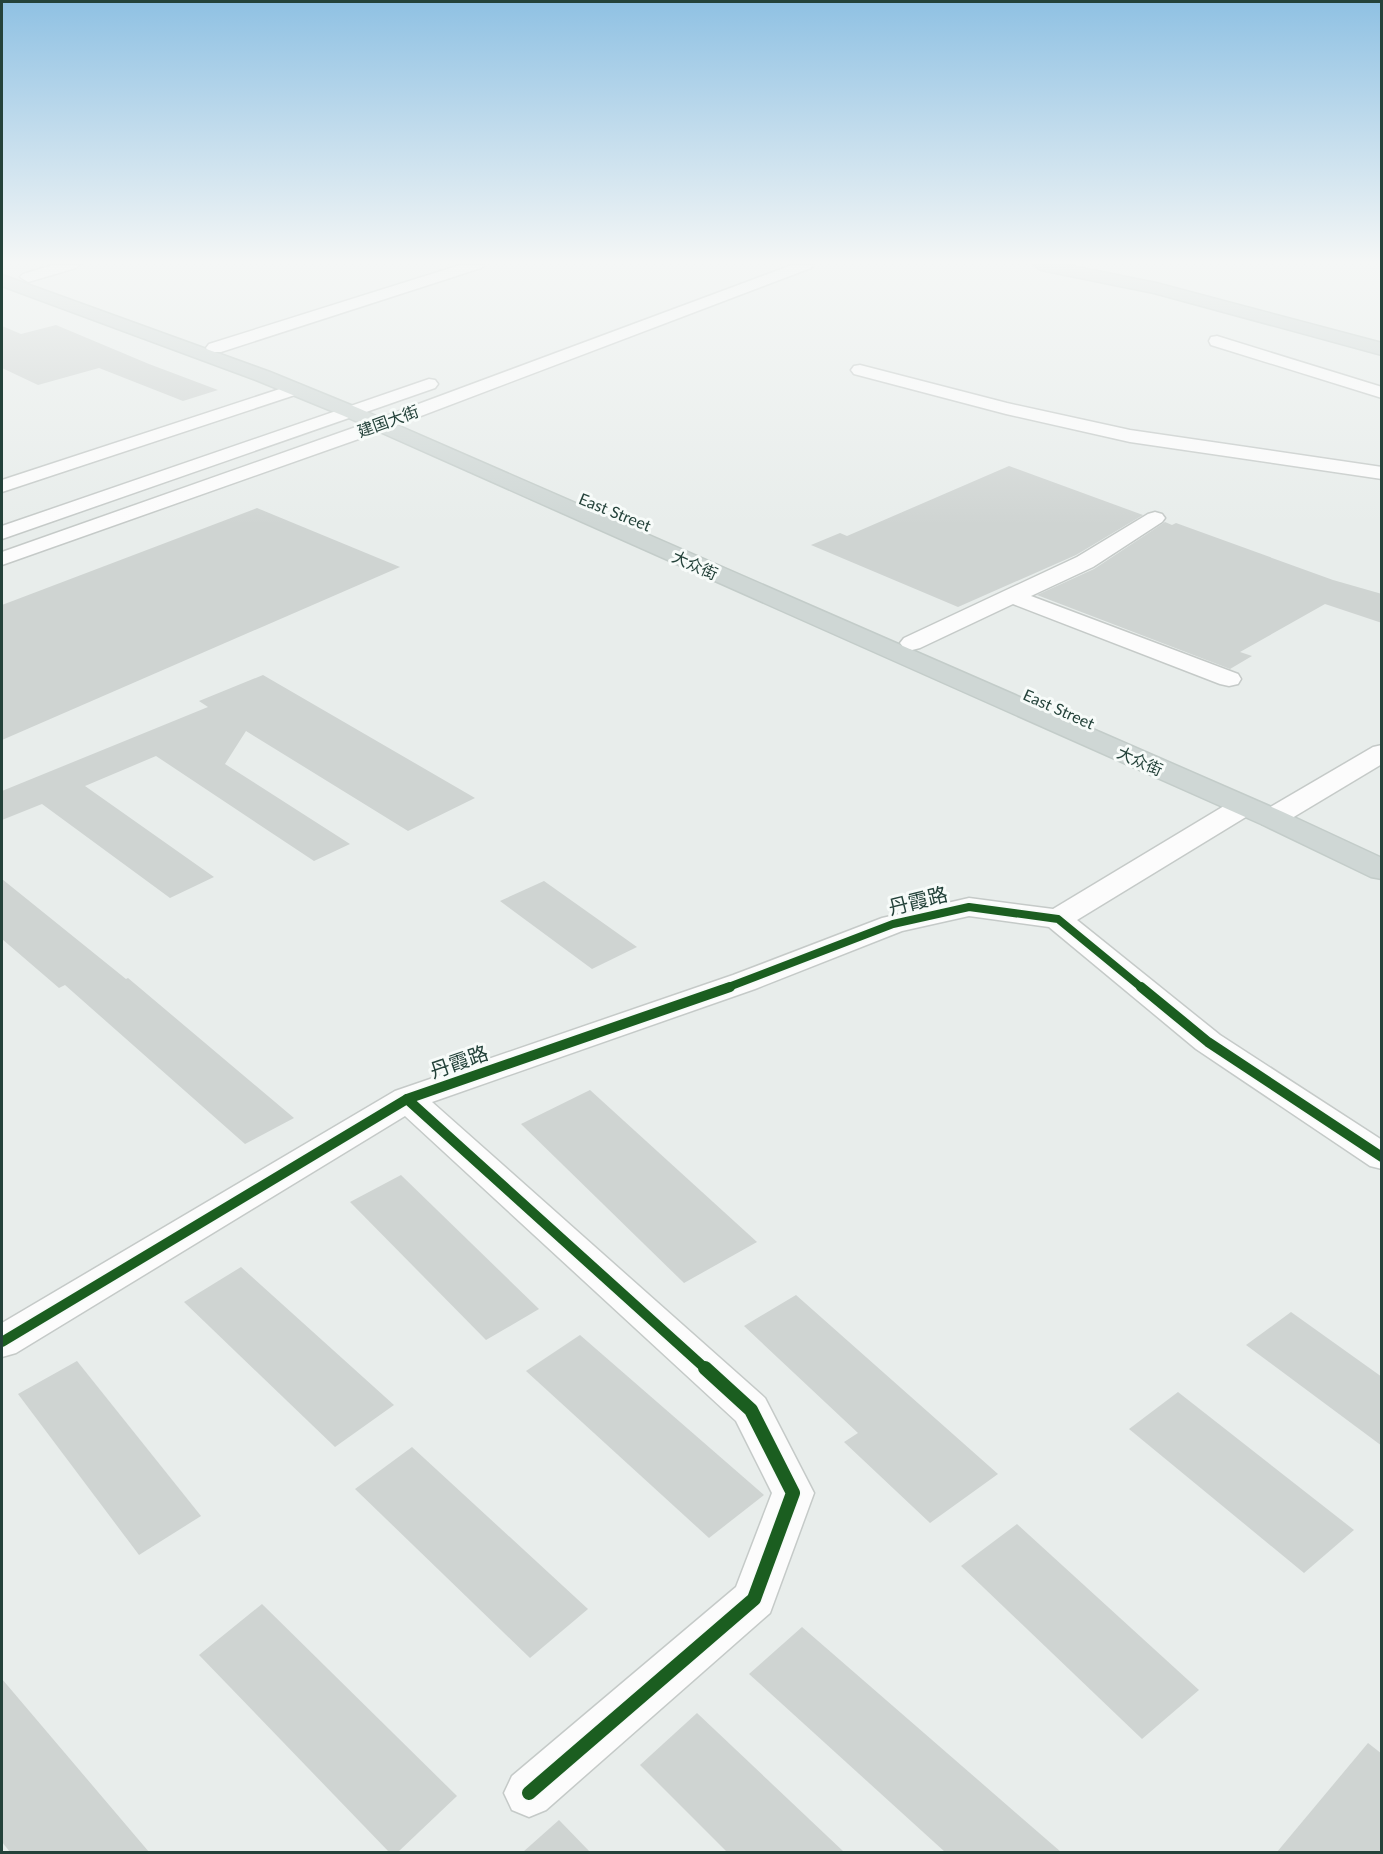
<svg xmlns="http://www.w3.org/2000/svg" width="1383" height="1854" font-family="Lato,'Noto Sans SC',sans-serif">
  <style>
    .building { fill: #cfd4d2 }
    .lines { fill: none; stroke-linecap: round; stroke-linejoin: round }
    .minor-casing { stroke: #c5cac8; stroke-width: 3 }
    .major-casing { stroke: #c3ccc9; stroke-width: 3 }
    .minor { fill: #fcfcfc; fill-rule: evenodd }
    .major { fill: #cfd7d5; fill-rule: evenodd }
    .cycleway-far2-casing { stroke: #f7fbf9; stroke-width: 12 }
    .cycleway-far1-casing { stroke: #f7fbf9; stroke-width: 14 }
    .cycleway-casing { stroke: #f7fbf9; stroke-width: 17 }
    .cycleway-far2 { stroke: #1b5e20; stroke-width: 8 }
    .cycleway-far1 { stroke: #1b5e20; stroke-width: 10 }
    .cycleway { stroke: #1b5e20; stroke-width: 14 }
    .labels { text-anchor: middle; stroke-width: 6; stroke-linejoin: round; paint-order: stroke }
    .far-street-label { font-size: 16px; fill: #24423a; stroke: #f7fbf9 }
    .street-label { font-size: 20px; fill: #24423a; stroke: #f7fbf9 }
  </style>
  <rect width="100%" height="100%" fill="#e8edeb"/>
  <!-- building -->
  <g class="building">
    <path d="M 56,325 L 149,364 L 218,390 L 183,401 L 99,368 L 38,385 L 2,368 L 2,326 L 21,334 Z"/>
    <path d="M 1009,466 L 1143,515 L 1076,555 L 958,607 L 811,545 L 840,533 L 847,536 Z"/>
    <path d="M 257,508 L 400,567 L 2,740 L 2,605 Z"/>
    <path d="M 1165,522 L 1172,525 L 1176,523 L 1333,580 L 1382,594 L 1382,623 L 1325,604 L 1240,652 L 1252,656 L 1230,669 L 1037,595 L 1094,569 Z"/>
    <path d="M 263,675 L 475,798 L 408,831 L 246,731 L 225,764 L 350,844 L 314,861 L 156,756 L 85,786 L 214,877 L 170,898 L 42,804 L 2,820 L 2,791 L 208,707 L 199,701 Z"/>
    <path d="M 2,879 L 126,979 L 128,978 L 294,1118 L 245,1144 L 65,985 L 59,988 L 2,939 Z"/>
    <path d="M 544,881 L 637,947 L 592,969 L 500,901 Z"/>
    <path d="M 590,1090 L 757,1242 L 684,1283 L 521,1124 Z"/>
    <path d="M 401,1175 L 539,1309 L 486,1340 L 350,1202 Z"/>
    <path d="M 241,1267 L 394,1405 L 335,1447 L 184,1302 Z"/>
    <path d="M 796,1295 L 998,1474 L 930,1523 L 844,1442 L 858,1433 L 744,1326 Z"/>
    <path d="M 1291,1312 L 1382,1377 L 1382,1446 L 1246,1345 Z"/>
    <path d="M 580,1335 L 764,1495 L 709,1538 L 526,1371 Z"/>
    <path d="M 77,1361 L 201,1516 L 139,1555 L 18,1394 Z"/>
    <path d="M 1178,1392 L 1354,1530 L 1304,1573 L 1129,1429 Z"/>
    <path d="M 412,1447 L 588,1609 L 530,1658 L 355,1489 Z"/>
    <path d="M 1017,1524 L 1199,1690 L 1142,1739 L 961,1566 Z"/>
    <path d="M 262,1604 L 457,1796 L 398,1852 L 389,1852 L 199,1655 Z"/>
    <path d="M 802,1627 L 1061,1852 L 945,1852 L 749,1674 Z"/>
    <path d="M 2,1679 L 149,1852 L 10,1852 L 2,1842 Z"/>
    <path d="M 697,1713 L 844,1852 L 727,1852 L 640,1765 Z"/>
    <path d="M 1368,1743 L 1382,1754 L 1382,1852 L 1277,1852 Z"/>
    <path d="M 559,1820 L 590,1852 L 523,1852 Z"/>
  </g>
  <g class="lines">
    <defs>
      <g id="minor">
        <path d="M 53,265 L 79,265 L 76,268 L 28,282 L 20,277 L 23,274 Z"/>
        <path d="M 460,265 L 484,265 L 481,268 L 221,352 L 209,352 L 206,348 L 209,344 Z"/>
        <path d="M 792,265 L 814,265 L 811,268 L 384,430 L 2,565 L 2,552 L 370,422 Z"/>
        <path d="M 1217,336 L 1382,387 L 1382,398 L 1211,345 L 1209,341 L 1211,337 Z"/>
        <path d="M 860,365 L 1007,403 L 1130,430 L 1382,467 L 1382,479 L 1130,442 L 1006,414 L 854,374 L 851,370 L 854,366 Z"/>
        <path d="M 429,379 L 435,380 L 438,384 L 435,388 L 2,539 L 2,526 Z"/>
        <path d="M 295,384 L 301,385 L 304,389 L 301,393 L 2,492 L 2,480 Z"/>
        <path d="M 1155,512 L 1162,514 L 1165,518 L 1162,522 L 1093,567 L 1031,596 L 1238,674 L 1241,679 L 1238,684 L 1229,686 L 1220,684 L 1013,604 L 920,648 L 912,650 L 904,648 L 900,643 L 904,638 L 1077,557 L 1148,514 Z"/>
        <path d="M 1382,745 L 1382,764 L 1282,824 L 1272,826 L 1262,824 L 1258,818 L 1262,812 L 1373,747 Z"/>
        <path d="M 1244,798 L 1254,800 L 1258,806 L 1254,812 L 1077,920 L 1220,1035 L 1382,1140 L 1382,1169 L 1370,1166 L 1196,1049 L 1049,927 L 969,916 L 902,931 L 755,989 L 432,1102 L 765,1398 L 814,1493 L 770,1613 L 546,1810 L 529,1817 L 512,1810 L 504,1793 L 512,1776 L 736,1587 L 772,1493 L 736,1421 L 405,1116 L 16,1353 L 2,1357 L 2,1323 L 395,1091 L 733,975 L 882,918 L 969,898 L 1053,909 L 1234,800 Z"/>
      </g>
      <g id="major">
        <path d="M 1033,265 L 1067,265 L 1156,283 L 1382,343 L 1382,355 L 1154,293 L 1041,270 Z"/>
        <path d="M 2,275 L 270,372 L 358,408 L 1283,812 L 1382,858 L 1382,879 L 1371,877 L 1261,824 L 344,416 L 256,380 L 2,286 Z"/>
      </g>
    </defs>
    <!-- minor casing -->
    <use href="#minor" class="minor-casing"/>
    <!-- major casing -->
    <use href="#major" class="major-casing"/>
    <!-- minor -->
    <use href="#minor" class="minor"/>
    <!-- major -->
    <use href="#major" class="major"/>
    <defs>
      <path id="cycleway-far2" d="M 726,988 L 893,924 L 969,907 L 1058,919 L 1142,988"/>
      <g id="cycleway-far1">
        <path d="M 1141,987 L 1208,1042 L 1382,1157"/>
        <path d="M 407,1099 L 707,1370"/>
        <path d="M 2,1342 L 407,1099 L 730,987"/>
      </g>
      <path id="cycleway" d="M 529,1793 L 754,1599 L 793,1493 L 751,1410 L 705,1368"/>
    </defs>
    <!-- cycleway-far2 casing -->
    <use href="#cycleway-far2" class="cycleway-far2-casing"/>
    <!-- cycleway-far1 casing -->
    <use href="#cycleway-far1" class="cycleway-far1-casing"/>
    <!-- cycleway casing -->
    <use href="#cycleway" class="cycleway-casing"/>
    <!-- cycleway-far2 -->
    <use href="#cycleway-far2" class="cycleway-far2"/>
    <!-- cycleway-far1 -->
    <use href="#cycleway-far1" class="cycleway-far1"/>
    <!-- cycleway -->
    <use href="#cycleway" class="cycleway"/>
  </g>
  <!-- sky -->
  <linearGradient id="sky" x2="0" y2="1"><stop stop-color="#8fc1e3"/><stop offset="0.5" stop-color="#f5f7f6"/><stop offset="1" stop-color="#f5f7f6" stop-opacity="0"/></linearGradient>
  <rect width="1383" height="525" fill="url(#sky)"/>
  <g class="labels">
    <!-- far-street labels -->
    <g class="far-street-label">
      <text transform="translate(388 421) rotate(-20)" y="6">建国大街</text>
      <text transform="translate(615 512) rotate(22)" y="6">East Street</text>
      <text transform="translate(695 565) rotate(24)" y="6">大众街</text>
      <text transform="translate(1059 709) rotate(24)" y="6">East Street</text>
      <text transform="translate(1140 761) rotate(24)" y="6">大众街</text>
    </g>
    <!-- street labels -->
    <g class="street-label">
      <text transform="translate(918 901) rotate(-14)" y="7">丹霞路</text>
      <text transform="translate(459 1062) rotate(-19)" y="7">丹霞路</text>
    </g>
  </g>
  <!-- border -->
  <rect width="1383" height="1854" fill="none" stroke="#24423a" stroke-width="6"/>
</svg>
